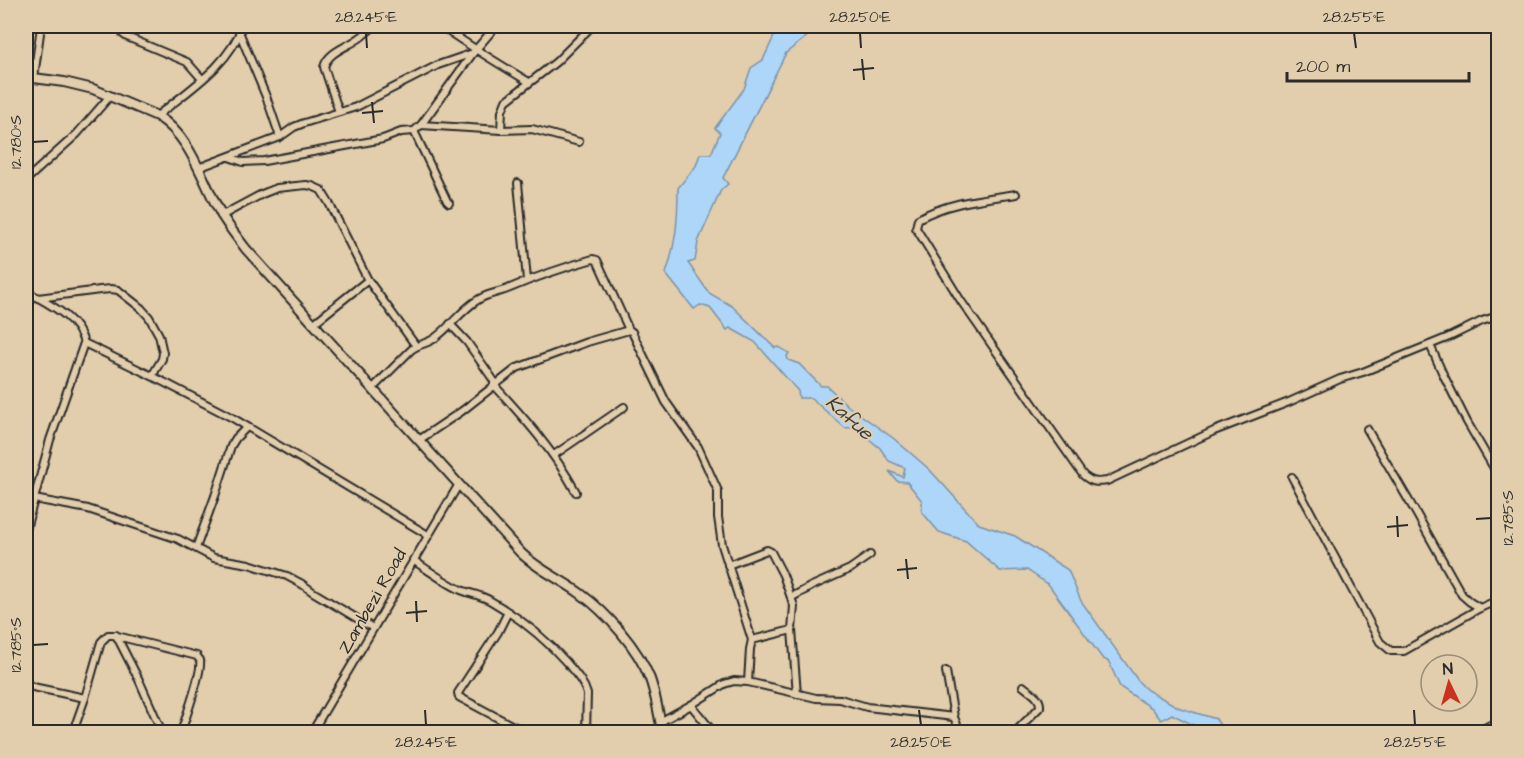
<svg xmlns="http://www.w3.org/2000/svg" width="1524" height="758" font-family="'Architects Daughter',sans-serif">
  <style>
    .water { fill: #aed6f9; stroke: #7a92a7; stroke-width: 1.5 }
    .lines { fill: none; stroke-linecap: round; stroke-linejoin: round }
    .minor-casing { stroke: #2b2b2b; stroke-width: 10 }
    .tertiary-casing { stroke: #2b2b2b; stroke-width: 12 }
    .minor { stroke: #e2cdac; stroke-width: 6 }
    .tertiary { stroke: #e2cdac; stroke-width: 8 }
    .ticks { fill: none; stroke: #2b2b2b; stroke-width: 2 }
    .labels { text-anchor: middle; stroke-width: 4.5; stroke-linejoin: round; paint-order: stroke }
    .street-label { font-size: 18px; fill: #2b2b2b; stroke: #e2cdac }
    .water-label { font-size: 20px; font-style: italic; fill: #383c40; stroke: #e2cdac }
    .neatline { fill: none; stroke: #2b2b2b; stroke-width: 2 }
    .ticks-label { font-size: 15px; text-anchor: middle; fill: #2b2b2b }
  </style>
  <rect width="100%" height="100%" fill="#e2cdac"/>
  <filter id="ink" filterUnits="userSpaceOnUse"><feTurbulence type="fractalNoise" baseFrequency=".0167" numOctaves="2"/><feDisplacementMap in="SourceGraphic" scale="12" xChannelSelector="R" yChannelSelector="G"/><feConvolveMatrix kernelMatrix="1 2 1 2 8 2 1 2 1" color-interpolation-filters="sRGB"/></filter>
  <g filter="url(#ink)">
    <!-- water -->
    <path class="water" d="M 775,26 L 820,26 L 786,53 L 723,178 L 728,184 L 721,190 L 698,242 L 695,261 L 688,263 L 709,293 L 732,306 L 775,348 L 779,347 L 789,353 L 787,356 L 788,360 L 799,364 L 821,386 L 827,386 L 848,406 L 893,438 L 929,469 L 979,524 L 1015,536 L 1068,570 L 1081,601 L 1139,682 L 1147,690 L 1180,708 L 1216,719 L 1224,732 L 1226,732 L 1207,732 L 1172,714 L 1161,720 L 1152,708 L 1120,687 L 1109,662 L 1102,658 L 1049,585 L 1027,570 L 1000,571 L 966,541 L 939,532 L 922,512 L 922,501 L 907,482 L 897,481 L 889,471 L 903,477 L 905,468 L 889,461 L 880,448 L 854,427 L 845,428 L 811,398 L 799,398 L 798,391 L 755,342 L 730,328 L 727,330 L 710,308 L 700,305 L 694,309 L 666,274 C 676,243 678,221 678,188 L 696,166 L 700,154 L 711,154 L 720,133 L 715,128 L 744,89 L 751,68 L 763,60 L 776,32 Z"/>
    <g class="lines">
      <defs>
        <g id="minor">
          <path d="M 119,26 L 123,34 L 127,37 L 187,62 L 202,79"/>
          <path d="M 441,26 C 469,46 499,64 529,82"/>
          <path d="M 240,34 L 267,99 L 280,137"/>
          <path d="M 34,77 L 41,26"/>
          <path d="M 339,112 L 324,67 C 328,52 347,47 358,39 C 364,35 369,30 374,26"/>
          <path d="M 157,116 C 187,91 230,65 242,26"/>
          <path d="M 421,125 L 501,130 L 532,129 L 579,142"/>
          <path d="M 501,130 L 502,111 L 506,101 L 556,62 L 592,26"/>
          <path d="M 414,131 L 447,201 L 449,203"/>
          <path d="M 229,157 L 243,162 L 264,161 L 383,139 L 401,132 L 414,131 L 421,125 L 473,53 L 496,26"/>
          <path d="M 198,168 L 280,137 L 294,127 L 304,123 L 356,107 L 438,65 L 473,53"/>
          <path d="M 26,180 L 77,134 L 110,96"/>
          <path d="M 518,183 L 527,280"/>
          <path d="M 1016,194 C 984,199 948,202 918,219 L 916,228 L 961,301 L 1083,475 C 1091,482 1096,483 1107,481 L 1214,431 L 1289,402 L 1340,379 L 1363,372 L 1449,337 L 1482,321 L 1498,316"/>
          <path d="M 221,216 L 262,194 L 277,188 L 306,185 L 312,186 L 321,190 L 329,203 L 368,280 L 416,346"/>
          <path d="M 26,291 C 48,304 77,316 84,343 L 152,376 L 231,417 L 428,535"/>
          <path d="M 38,298 L 100,290 L 111,289 L 118,290 L 141,308 L 149,317 L 159,335 L 163,353 L 162,359 L 152,376"/>
          <path d="M 314,323 L 368,280"/>
          <path d="M 450,324 L 467,342 L 490,375 L 494,381 L 494,385 C 526,420 553,450 576,492"/>
          <path d="M 1430,345 L 1442,372 L 1467,422 L 1498,475"/>
          <path d="M 373,388 L 411,350 C 418,344 427,344 435,338 C 450,327 461,311 476,301 C 487,293 499,293 510,288 C 538,276 565,267 593,259 L 597,260 L 629,330 L 632,332 L 666,402 L 698,447 L 718,491 L 718,517 L 722,545 L 752,640 L 750,649 L 748,682"/>
          <path d="M 1367,429 L 1416,513 L 1462,595 L 1470,602 L 1480,608"/>
          <path d="M 419,440 L 462,411 L 517,368 L 587,342 L 629,330"/>
          <path d="M 554,455 L 624,407"/>
          <path d="M 1292,477 L 1380,642 L 1391,651 L 1404,651 L 1480,608 L 1498,600"/>
          <path d="M 34,499 L 88,509 L 178,539 L 214,558 L 249,564 L 287,576 L 302,584 L 313,592 L 373,628"/>
          <path d="M 26,529 L 50,440 L 84,343"/>
          <path d="M 196,548 L 215,496 L 231,446 L 236,438 L 247,427"/>
          <path d="M 413,560 C 428,570 444,582 461,590 C 471,594 481,595 491,601 C 520,618 545,638 567,663 C 575,673 584,682 587,694 L 586,732"/>
          <path d="M 728,565 L 767,550 L 771,552 L 783,575 L 794,606 L 792,630 L 797,694"/>
          <path d="M 792,597 L 812,586 L 850,569 L 870,555"/>
          <path d="M 508,612 L 498,632 L 458,693 L 459,697 L 513,726 L 528,732"/>
          <path d="M 116,635 L 139,680 L 162,732"/>
          <path d="M 752,640 L 792,630"/>
          <path d="M 946,671 L 954,717 L 960,732"/>
          <path d="M 26,683 L 33,687 L 85,698"/>
          <path d="M 691,705 L 713,732"/>
          <path d="M 660,722 L 691,705 L 724,684 L 734,681 L 748,682 L 816,698 L 840,699 L 867,707 L 954,717"/>
          <path d="M 1481,730 L 1498,721"/>
          <path d="M 73,732 L 85,698 L 101,642 L 108,635 L 113,635 L 197,656 C 198,658 199,659 200,660 C 203,670 185,720 181,732"/>
          <path d="M 312,732 L 459,484"/>
          <path d="M 1015,732 L 1040,707 C 1041,697 1030,692 1023,686"/>
        </g>
        <path id="tertiary" d="M 26,77 L 64,82 L 93,89 L 157,116 C 191,136 202,181 221,214 C 228,226 237,237 246,249 L 520,552 C 538,570 561,579 581,594 C 607,613 638,648 650,679 C 656,696 659,714 662,732"/>
      </defs>
      <!-- minor casing -->
      <use href="#minor" class="minor-casing"/>
      <!-- tertiary casing -->
      <use href="#tertiary" class="tertiary-casing"/>
      <!-- minor -->
      <use href="#minor" class="minor"/>
      <!-- tertiary -->
      <use href="#tertiary" class="tertiary"/>
    </g>
  </g>
  <!-- ticks -->
  <path class="ticks" d="M 366,33 L 367,48M 860,33 L 861,48M 1354,33 L 1356,48M 862,59 L 864,80M 853,70 L 874,68M 372,102 L 374,123M 362,113 L 383,111M 33,142 L 48,141M 1397,516 L 1398,537M 1476,519 L 1491,518M 1387,527 L 1408,525M 906,559 L 908,579M 897,570 L 917,568M 416,601 L 417,622M 406,613 L 427,611M 33,645 L 48,644M 425,710 L 426,725M 919,710 L 921,725M 1414,710 L 1415,725"/>
  <g class="labels">
    <!-- street labels -->
    <g class="street-label">
      <text transform="translate(372 601) rotate(-60)" y="6">Zambezi Road</text>
    </g>
    <!-- water labels -->
    <g class="water-label">
      <text transform="translate(850 417) rotate(42)" y="7">Kafue</text>
    </g>
  </g>
  <!-- margin -->
  <rect width="1524" height="758" fill="none" stroke="#e2cdac" stroke-width="66"/>
  <!-- north arrow -->
  <g transform="translate(1449 683) rotate(355)"><circle r="28" fill="#e2cdac" stroke="#998c78" stroke-width="1.5"/>
  <path d="M0-4.5L10 22L0 15L-10 22Z" fill="#c8321e"/>
  <text y="-9" font-size="16" font-weight="bold" text-anchor="middle" fill="#2b2b2b">N</text>
  </g>
  <!-- scale -->
  <path d="M1287 72v9h182v-9" fill="none" stroke="#2b2b2b" stroke-width="3"/>
  <text x="1296" y="72" font-size="18" fill="#2b2b2b" stroke="#e2cdac" stroke-width="4.5" paint-order="stroke">200 m</text>
  <rect x="33" y="33" width="1458" height="692" class="neatline"/>
  <g class="ticks-label">
    <text x="366" y="22">28.245°E</text>
    <text x="860" y="22">28.250°E</text>
    <text x="1354" y="22">28.255°E</text>
    <text transform="translate(16 142) rotate(-90)" y="5">12.780°S</text>
    <text transform="translate(1508 518) rotate(-90)" y="5">12.785°S</text>
    <text transform="translate(16 645) rotate(-90)" y="5">12.785°S</text>
    <text x="426" y="747">28.245°E</text>
    <text x="921" y="747">28.250°E</text>
    <text x="1415" y="747">28.255°E</text>
  </g>
</svg>
